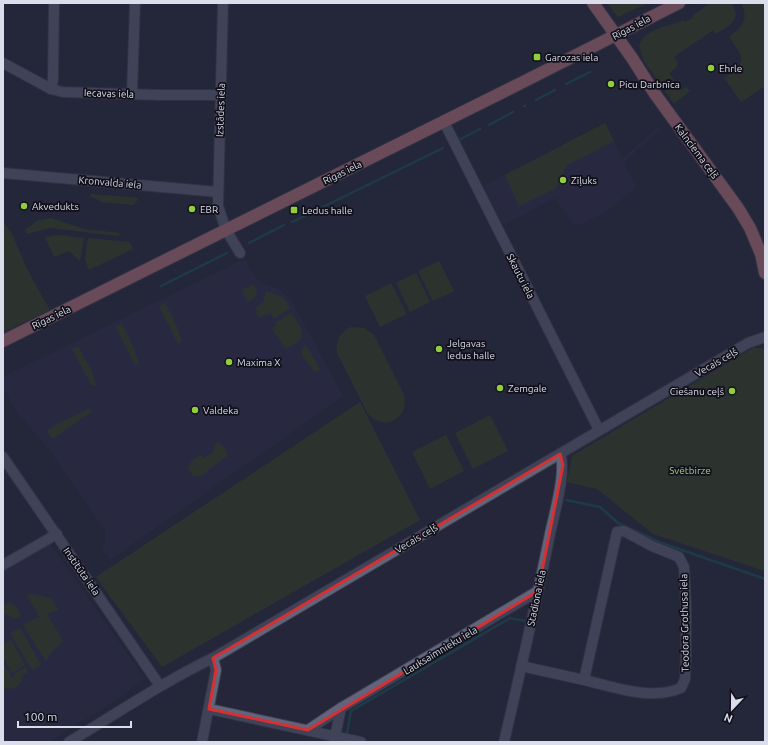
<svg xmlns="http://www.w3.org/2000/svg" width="768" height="745" font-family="Ubuntu,sans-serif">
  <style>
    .built { fill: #2d2e48 }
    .green { fill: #354323 }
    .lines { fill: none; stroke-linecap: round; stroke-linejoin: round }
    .stream { stroke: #155658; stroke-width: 2.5 }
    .minor-casing { stroke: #3f4050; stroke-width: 12 }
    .major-casing { stroke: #3f4050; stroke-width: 14 }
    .minor { stroke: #62647b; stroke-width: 10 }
    .major { stroke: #bb777e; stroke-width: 12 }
    .marked { fill: none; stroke: #d63132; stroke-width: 3; stroke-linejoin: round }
    .poi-dot { fill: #93cc3d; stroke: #0f1019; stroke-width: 1.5 }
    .labels { text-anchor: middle; stroke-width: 3.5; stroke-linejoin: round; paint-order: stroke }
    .street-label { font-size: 10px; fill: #dcddea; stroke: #0f1019 }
    .poi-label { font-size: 10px; fill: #dcddea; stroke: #0f1019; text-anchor: start }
    .park-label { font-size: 10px; fill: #aecc8b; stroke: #0f1019 }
  </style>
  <rect width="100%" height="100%" fill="#25263a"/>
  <!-- built -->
  <g class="built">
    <path d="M 605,123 L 622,159 L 659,126 L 661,129 L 624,162 L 636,188 L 601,215 L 575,226 L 555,198 L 503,225 L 483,186 Z"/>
    <path d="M 244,259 L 259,282 L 280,290 L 291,300 L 343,396 L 110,560 L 102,549 L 105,544 L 105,530 L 103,527 L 48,448 L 17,412 L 3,387 L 3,377 Z"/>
    <path d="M 50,544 L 145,679 L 99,711 L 49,742 L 3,742 L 3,570 Z"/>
  </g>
  <!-- green -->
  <g class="green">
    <path d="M 607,3 L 648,3 L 618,17 Z"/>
    <path d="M 710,3 L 732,3 C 742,21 730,25 716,34 L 713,30 L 674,57 L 678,63 L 676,68 L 669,73 L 681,90 L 686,87 L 690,91 L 674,104 L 644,61 L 639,46 C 646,28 668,27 684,20 L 685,22 L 693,18 L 692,16 Z"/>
    <path d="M 741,3 L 765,3 L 765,86 L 741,102 L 724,78 C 732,72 747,64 739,52 C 736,47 733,43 730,38 L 730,36 C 743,26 749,19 741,3 Z"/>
    <path d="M 605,123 L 614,141 L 567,165 L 556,188 L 519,206 L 505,175 Z"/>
    <path d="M 91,194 L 139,198 L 134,205 L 102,202 L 90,196 Z"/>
    <path d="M 51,218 L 84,229 L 120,233 L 119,236 L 50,228 L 27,234 L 25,230 L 38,220 Z"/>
    <path d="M 3,221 L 12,234 L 28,271 L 50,310 L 3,332 Z"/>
    <path d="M 58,235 L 84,238 L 80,261 L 69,251 L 54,257 L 45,237 Z"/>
    <path d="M 88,238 L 130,242 L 133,249 L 89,270 L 85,260 Z"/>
    <path d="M 439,261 L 454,291 L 433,301 L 418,271 Z"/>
    <path d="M 416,273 L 430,302 L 410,312 L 396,283 Z"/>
    <path d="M 391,283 L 407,314 L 380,327 L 365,296 Z"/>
    <path d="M 252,285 L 255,287 L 257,293 L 255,297 L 249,302 L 247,301 L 242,290 L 245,288 Z"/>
    <path d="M 266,291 L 283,297 L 290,308 L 274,319 L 271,313 L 259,317 L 255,309 L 264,301 Z"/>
    <path d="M 165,303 L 177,327 L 182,342 L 178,344 L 159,306 Z"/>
    <path d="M 291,313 L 300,326 L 302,336 L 300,340 L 286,349 L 272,328 L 276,326 L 275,323 Z"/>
    <path d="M 122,324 L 134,349 L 139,364 L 135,365 L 116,327 Z"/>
    <path d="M 351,327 L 364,328 L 374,335 L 404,395 C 409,419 385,432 368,414 L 337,353 C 335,341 340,332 351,327 Z"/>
    <path d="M 78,346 L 91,370 L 96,385 L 92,386 L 72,349 Z"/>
    <path d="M 305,346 L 307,347 L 319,368 L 318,372 L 314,371 L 302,355 L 302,349 Z"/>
    <path d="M 753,348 L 762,348 L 765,352 L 765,571 L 653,534 L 597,489 L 567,482 L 572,456 Z"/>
    <path d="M 360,402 L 420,520 L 162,667 L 96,577 Z"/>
    <path d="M 90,408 L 92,411 L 53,439 L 47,432 L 53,426 Z"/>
    <path d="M 490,415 L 508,451 L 473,469 L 455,433 Z"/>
    <path d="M 446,435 L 464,471 L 430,489 L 412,452 Z"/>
    <path d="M 216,443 L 219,443 C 223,446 228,451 227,456 L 199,477 L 193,476 L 188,468 C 190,461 196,458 201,455 L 204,458 L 214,452 L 214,446 Z"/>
    <path d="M 30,594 L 51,598 L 59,610 L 47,614 L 63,641 L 52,651 L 46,661 L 23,625 L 43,615 L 39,616 L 27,595 Z"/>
    <path d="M 10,602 L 14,607 L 16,606 L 21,616 L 16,619 L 3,613 L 3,605 Z"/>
    <path d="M 20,628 L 41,665 L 32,670 L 10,633 Z"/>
    <path d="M 11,640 L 25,665 L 12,673 L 3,657 L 3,645 Z"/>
    <path d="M 3,665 L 7,670 L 9,671 L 11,678 L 15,677 L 14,674 L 26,667 L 28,672 L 23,675 C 21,686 14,691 3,688 Z"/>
  </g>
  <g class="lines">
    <!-- stream -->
    <g class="stream">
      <path d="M 566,84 L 590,72"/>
      <path d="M 536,100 L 555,90"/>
      <path d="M 524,106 L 525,106"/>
      <path d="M 489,125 L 513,112"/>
      <path d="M 459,140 L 480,129"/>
      <path d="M 292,222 L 443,148"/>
      <path d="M 249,243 L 284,225"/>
      <path d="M 161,286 L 227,253"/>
      <path d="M 566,500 L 600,507 L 618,523 L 626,527"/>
      <path d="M 631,529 L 659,542 L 765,579"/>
      <path d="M 347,733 L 351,711 L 510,618 L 525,621"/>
    </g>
    <defs>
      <g id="minor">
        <path d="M 223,3 L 218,206 L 226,230 L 240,253"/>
        <path d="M 3,63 L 51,89 L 63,92 L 158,95 L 221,95"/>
        <path d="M 51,89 L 53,80 L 54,3"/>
        <path d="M 132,93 L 135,3"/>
        <path d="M 444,122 L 599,430"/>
        <path d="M 3,173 L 218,192"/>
        <path d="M 3,457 L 160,686"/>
        <path d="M 3,565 L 57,534"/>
        <path d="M 521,666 L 584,680 L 617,532 L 624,531 L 652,546 L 679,557 L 684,567 L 686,604 L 686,655 L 685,679 L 681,688 C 651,701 615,687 584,680"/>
        <path d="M 209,709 L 361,742"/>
        <path d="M 308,730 L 341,708 L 538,591"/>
        <path d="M 334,741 L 341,708"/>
        <path d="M 69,742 C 116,714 163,682 213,658 L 748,343 L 765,337"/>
        <path d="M 202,742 L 216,670 L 213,658"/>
        <path d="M 504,742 C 520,673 536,604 550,534 C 554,515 567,470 560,454"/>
      </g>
      <g id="major">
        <path d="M 593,3 L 632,58 L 655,94 L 738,208 L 750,228 L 761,254 L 765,273"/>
        <path d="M 3,341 L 521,83 L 679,3"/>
      </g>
    </defs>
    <!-- minor casing -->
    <use href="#minor" class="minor-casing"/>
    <!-- major casing -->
    <use href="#major" class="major-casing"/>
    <!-- minor -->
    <use href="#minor" class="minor"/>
    <!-- major -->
    <use href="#major" class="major"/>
  </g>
  <!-- marked area -->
  <path d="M0 0H768V745H0ZM 560,454 L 563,465 L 538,591 L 308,730 L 209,709 L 216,670 L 213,658 Z" fill="#25263a" fill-opacity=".55" fill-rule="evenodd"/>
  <path class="marked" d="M 560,454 L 563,465 L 538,591 L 308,730 L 209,709 L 216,670 L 213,658 Z"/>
  <!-- markers -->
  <g class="poi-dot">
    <rect x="533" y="53" width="8" height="8" rx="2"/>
    <circle cx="711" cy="68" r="4"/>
    <circle cx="611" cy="84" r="4"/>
    <circle cx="563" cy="180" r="4"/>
    <circle cx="24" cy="206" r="4"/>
    <circle cx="192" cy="209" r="4"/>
    <rect x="290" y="206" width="8" height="8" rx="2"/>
    <circle cx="439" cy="349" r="4"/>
    <circle cx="229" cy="362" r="4"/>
    <circle cx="500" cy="388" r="4"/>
    <circle cx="732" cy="391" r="4"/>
    <circle cx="195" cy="410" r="4"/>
  </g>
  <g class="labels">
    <!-- street labels -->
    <g class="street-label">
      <text transform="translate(631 27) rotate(-28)" y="4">Rīgas iela</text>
      <text transform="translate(109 93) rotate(2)" y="4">Iecavas iela</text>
      <text transform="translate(220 110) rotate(-88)" y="4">Izstādes iela</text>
      <text transform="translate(697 151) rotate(53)" y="4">Kalnciema ceļš</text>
      <text transform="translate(342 172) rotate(-26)" y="4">Rīgas iela</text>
      <text transform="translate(110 182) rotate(5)" y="4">Kronvalda iela</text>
      <text transform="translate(521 276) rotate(63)" y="4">Skautu iela</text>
      <text transform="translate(51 317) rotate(-26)" y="4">Rīgas iela</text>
      <text transform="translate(716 362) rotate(-30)" y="4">Vecais ceļš</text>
      <text transform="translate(416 538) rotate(-31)" y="4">Vecais ceļš</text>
      <text transform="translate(82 571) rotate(55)" y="4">Institūta iela</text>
      <text transform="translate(536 598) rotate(-78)" y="4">Stadiona iela</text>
      <text transform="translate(684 623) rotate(-91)" y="4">Teodora Grothusa iela</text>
      <text transform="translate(440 650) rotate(-31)" y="4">Lauksaimnieku iela</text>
    </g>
    <!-- poi labels -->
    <g class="poi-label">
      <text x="545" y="61">Garozas iela</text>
      <text x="719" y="72">Ehrle</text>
      <text x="619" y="88">Picu Darbnīca</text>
      <text x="571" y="184">Zīļuks</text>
      <text x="32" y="210">Akvedukts</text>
      <text x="200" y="213">EBR</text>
      <text x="302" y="214">Ledus halle</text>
      <text x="447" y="347">Jelgavas<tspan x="447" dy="12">ledus halle</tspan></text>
      <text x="237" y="366">Maxima X</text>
      <text x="508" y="392">Zemgale</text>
      <text x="724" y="395" text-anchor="end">Ciešanu ceļš</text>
      <text x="203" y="414">Valdeka</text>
    </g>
    <!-- park labels -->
    <g class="park-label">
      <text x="690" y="474">Svētbirze</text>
    </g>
  </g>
  <!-- border -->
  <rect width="768" height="745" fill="none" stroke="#dcddea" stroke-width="8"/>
  <!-- north arrow -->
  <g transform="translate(732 709) rotate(202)" stroke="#0f1019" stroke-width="3" paint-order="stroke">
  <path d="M0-3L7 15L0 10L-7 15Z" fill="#dcddea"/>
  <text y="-6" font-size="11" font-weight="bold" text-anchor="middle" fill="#dcddea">N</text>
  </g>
  <!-- scale -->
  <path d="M18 721v6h113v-6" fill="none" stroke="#dcddea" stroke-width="2"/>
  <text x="24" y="721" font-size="12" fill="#dcddea" stroke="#0f1019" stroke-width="3" paint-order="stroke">100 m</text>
</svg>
